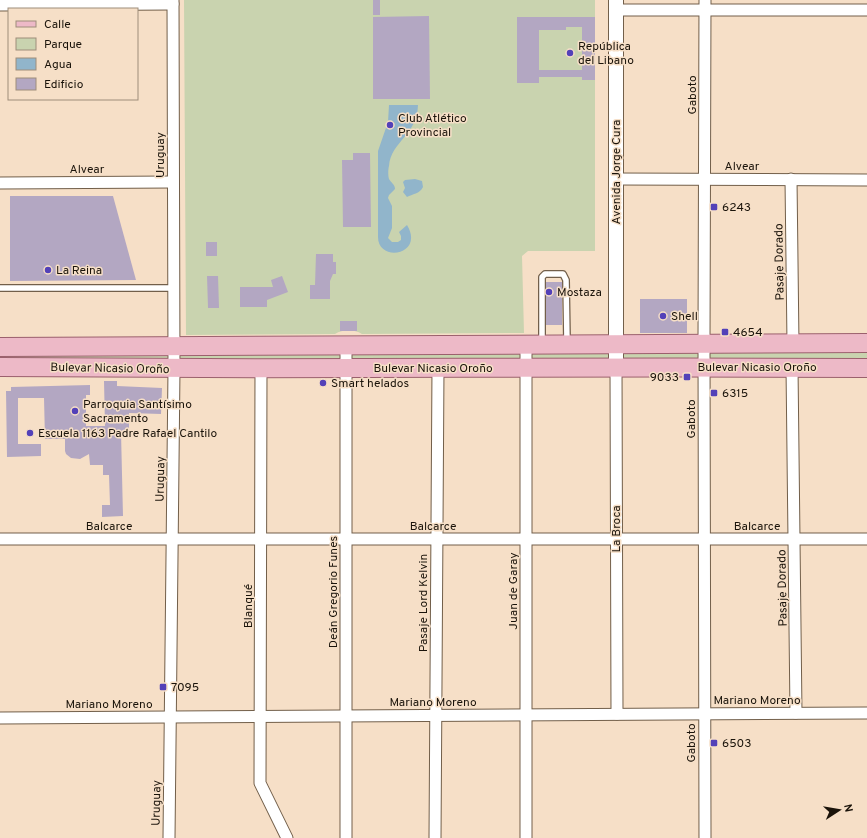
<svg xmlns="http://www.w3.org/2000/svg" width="867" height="838" font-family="Overpass,sans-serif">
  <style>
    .green { fill: #c9d3af }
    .water { fill: #91b5cb }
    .building { fill: #b3a7c2; fill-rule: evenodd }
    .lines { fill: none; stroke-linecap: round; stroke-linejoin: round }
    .service-casing { stroke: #725f4a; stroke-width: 8 }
    .minor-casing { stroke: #725f4a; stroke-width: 13 }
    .tertiary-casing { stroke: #725f4a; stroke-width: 16 }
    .primary-casing { stroke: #9b606d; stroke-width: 20 }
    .service { stroke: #fff; stroke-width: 5.5 }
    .minor { stroke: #fff; stroke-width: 11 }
    .tertiary { stroke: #fff; stroke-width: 14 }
    .primary { stroke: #edb9c7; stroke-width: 18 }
    .poi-dot { fill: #5341b8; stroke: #f6dfc7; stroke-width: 1.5 }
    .labels { text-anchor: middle; stroke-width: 3; stroke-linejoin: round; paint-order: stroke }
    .poi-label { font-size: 12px; fill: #1a130a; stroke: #f6dfc7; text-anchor: start }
    .street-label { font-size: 12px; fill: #1a130a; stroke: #f6dfc7 }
  </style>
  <rect width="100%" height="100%" fill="#f6dfc7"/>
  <!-- green -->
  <g class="green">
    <path d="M 184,0 L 595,0 L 595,251 L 528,251 L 522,256 L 524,333 L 362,334 C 354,329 343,329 335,334 L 186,335 Z"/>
    <path d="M 867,343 L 867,368 L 0,367 L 0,347 Z"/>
  </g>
  <!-- water -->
  <g class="water">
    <path d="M 389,105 L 418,105 C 417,136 391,141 389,166 C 388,169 388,176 389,179 C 391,183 395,184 395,189 L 389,195 L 388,198 L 392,206 L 392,228 L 388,238 L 392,242 L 398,242 L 401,240 L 401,236 L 399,232 L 407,225 C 425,255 378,263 378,237 L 378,151 L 388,122 Z"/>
    <path d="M 415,179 L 422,181 L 423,187 C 420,194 412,194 407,197 L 403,192 L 405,188 L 403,182 L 405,180 Z"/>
  </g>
  <!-- building -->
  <g class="building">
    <rect x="373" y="0" width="7" height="15"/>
    <path d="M 429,16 L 430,99 L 373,99 L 373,17 Z"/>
    <path d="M 517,17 L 595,17 L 595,80 L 582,80 L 582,77 L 539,77 L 539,83 L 517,83 ZM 566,27 L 582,27 L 582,70 L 539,70 L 539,30 L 566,30 Z"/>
    <path d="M 353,153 L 370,153 L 371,227 L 343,227 L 342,160 L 353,160 Z"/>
    <path d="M 10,196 L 113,196 L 136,280 L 10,281 Z"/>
    <rect x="206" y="242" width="11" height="14"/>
    <path d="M 316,254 L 333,254 L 333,262 L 336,262 L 336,274 L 333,274 L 330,281 L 330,299 L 310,299 L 310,285 L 315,285 Z"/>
    <path d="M 207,276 L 218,276 L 219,308 L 208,308 Z"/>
    <path d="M 282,276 L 288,292 L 267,300 L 267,307 L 240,307 L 240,287 L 273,287 L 271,280 Z"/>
    <rect x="546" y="282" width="16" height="43"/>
    <rect x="640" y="299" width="47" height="34"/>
    <rect x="340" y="321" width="17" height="10"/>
    <path d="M 104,381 L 117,381 L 117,386 L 162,388 L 161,414 L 129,413 L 129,432 L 121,432 L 123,516 L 102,517 L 102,505 L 110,505 L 109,475 L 103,475 L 103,465 L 90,465 L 89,454 L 80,459 L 71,458 L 66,454 L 65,451 L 65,439 L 45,439 L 44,398 L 18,398 L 18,444 L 41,444 L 41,456 L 7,457 L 6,391 L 11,391 L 11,387 L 90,385 L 90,395 L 86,395 L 86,426 L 105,426 Z"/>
  </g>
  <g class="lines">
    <defs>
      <g id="service">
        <path d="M 0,288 L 174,288"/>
        <path d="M 542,343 L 542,277 L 545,274 L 563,274 L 566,280 L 567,342"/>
      </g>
      <g id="minor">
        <path d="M 0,5 L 173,4"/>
        <path d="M 616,10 L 867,10"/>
        <path d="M 616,179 L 867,180"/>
        <path d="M 791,179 L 793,344"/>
        <path d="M 0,183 L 173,182"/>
        <path d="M 346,346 L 346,838"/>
        <path d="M 616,367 L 617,714"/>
        <path d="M 792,367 L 796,713"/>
        <path d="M 261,369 L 260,783 L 287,838"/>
        <path d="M 0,539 L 867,539"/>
        <path d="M 0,718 L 867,713"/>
        <path d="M 169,838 L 174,369 L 173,0"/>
        <path d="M 435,838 L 438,368"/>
        <path d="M 526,838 L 526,345"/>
        <path d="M 705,838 L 704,344 L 705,0"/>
      </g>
      <path id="tertiary" d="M 616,0 L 616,367"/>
      <g id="primary">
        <path d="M 0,347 L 867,343"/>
        <path d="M 0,367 C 289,370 578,366 867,368"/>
      </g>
    </defs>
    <!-- service casing -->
    <use href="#service" class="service-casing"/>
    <!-- minor casing -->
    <use href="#minor" class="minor-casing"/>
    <!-- tertiary casing -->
    <use href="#tertiary" class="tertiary-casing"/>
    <!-- primary casing -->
    <use href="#primary" class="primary-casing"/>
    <!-- service -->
    <use href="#service" class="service"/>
    <!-- minor -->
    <use href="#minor" class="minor"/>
    <!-- tertiary -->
    <use href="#tertiary" class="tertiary"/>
    <!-- primary -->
    <use href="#primary" class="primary"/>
  </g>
  <!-- markers -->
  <g class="poi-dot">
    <circle cx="570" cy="53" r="4"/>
    <circle cx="390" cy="125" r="4"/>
    <rect x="710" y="203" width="8" height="8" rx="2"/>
    <circle cx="48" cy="270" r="4"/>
    <circle cx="549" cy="292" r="4"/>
    <circle cx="663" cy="316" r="4"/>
    <rect x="721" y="328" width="8" height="8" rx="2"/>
    <rect x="683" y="373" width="8" height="8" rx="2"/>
    <circle cx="323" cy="383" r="4"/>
    <rect x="710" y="389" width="8" height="8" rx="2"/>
    <circle cx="75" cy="411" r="4"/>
    <circle cx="30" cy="433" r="4"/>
    <rect x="159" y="683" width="8" height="8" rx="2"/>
    <rect x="710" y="739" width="8" height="8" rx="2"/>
  </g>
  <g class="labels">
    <!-- poi labels -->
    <g class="poi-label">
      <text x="578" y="50">República<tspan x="578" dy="14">del Libano</tspan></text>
      <text x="398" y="122">Club Atlético<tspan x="398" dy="14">Provincial</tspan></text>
      <text x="722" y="211">6243</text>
      <text x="56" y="274">La Reina</text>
      <text x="557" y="296">Mostaza</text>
      <text x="671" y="320">Shell</text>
      <text x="733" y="336">4654</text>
      <text x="679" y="381" text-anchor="end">9033</text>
      <text x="331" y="387">Smart helados</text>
      <text x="722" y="397">6315</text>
      <text x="83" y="408">Parroquia Santísimo<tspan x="83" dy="14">Sacramento</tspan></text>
      <text x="38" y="437">Escuela 1163 Padre Rafael Cantilo</text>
      <text x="171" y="691">7095</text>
      <text x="722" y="747">6503</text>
    </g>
    <!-- street labels -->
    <g class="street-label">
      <text transform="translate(692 95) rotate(-90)" y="4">Gaboto</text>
      <text transform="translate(160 155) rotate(-90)" y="4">Uruguay</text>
      <text x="742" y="170">Alvear</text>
      <text x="87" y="173">Alvear</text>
      <text transform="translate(616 172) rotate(-90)" y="4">Avenida Jorge Cura</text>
      <text transform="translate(779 262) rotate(-91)" y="4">Pasaje Dorado</text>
      <text x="757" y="371">Bulevar Nicasio Oroño</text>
      <text transform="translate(110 368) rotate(1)" y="4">Bulevar Nicasio Oroño</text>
      <text x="433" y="372">Bulevar Nicasio Oroño</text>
      <text transform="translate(691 419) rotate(-90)" y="4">Gaboto</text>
      <text transform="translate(160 479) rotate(-89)" y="4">Uruguay</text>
      <text x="109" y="530">Balcarce</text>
      <text x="433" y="530">Balcarce</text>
      <text x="757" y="530">Balcarce</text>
      <text transform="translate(616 529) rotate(-90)" y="4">La Broca</text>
      <text transform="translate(782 588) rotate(-91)" y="4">Pasaje Dorado</text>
      <text transform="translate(513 591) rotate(-90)" y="4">Juan de Garay</text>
      <text transform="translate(333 592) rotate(-90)" y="4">Deán Gregorio Funes</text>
      <text transform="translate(423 603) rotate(-90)" y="4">Pasaje Lord Kelvin</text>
      <text transform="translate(248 606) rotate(-90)" y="4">Blanqué</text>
      <text x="757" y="704">Mariano Moreno</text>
      <text x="433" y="706">Mariano Moreno</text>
      <text x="109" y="708">Mariano Moreno</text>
      <text transform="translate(691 743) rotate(-90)" y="4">Gaboto</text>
      <text transform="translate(156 803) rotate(-89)" y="4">Uruguay</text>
    </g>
  </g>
  <!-- legend -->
  <rect x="8" y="8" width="130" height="92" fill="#f6dfc7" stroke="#9e8d7b"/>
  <rect x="16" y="21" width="20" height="6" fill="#edb9c7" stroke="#9e8d7b"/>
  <text x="44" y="28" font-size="12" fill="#1a130a">Calle</text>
  <rect x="16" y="38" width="20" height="12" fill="#c9d3af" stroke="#9e8d7b"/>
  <text x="44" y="48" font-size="12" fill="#1a130a">Parque</text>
  <rect x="16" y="58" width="20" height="12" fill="#91b5cb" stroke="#9e8d7b"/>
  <text x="44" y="68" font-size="12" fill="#1a130a">Agua</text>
  <rect x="16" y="78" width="20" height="12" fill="#b3a7c2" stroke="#9e8d7b"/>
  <text x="44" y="88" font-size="12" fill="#1a130a">Edificio</text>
  <!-- north arrow -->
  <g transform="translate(839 810) rotate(78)" stroke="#f6dfc7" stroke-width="3" paint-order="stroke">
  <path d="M0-3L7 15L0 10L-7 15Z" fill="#1a130a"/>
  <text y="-6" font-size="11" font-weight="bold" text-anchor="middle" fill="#1a130a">N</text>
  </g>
</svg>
